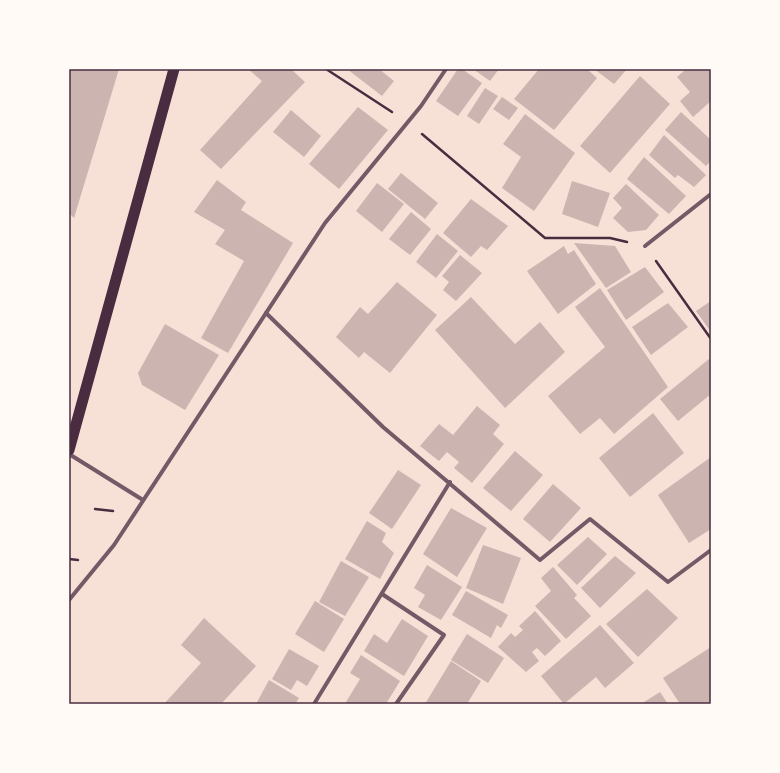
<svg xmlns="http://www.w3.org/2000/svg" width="780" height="773" font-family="Cabin,sans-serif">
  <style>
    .building { fill: #ccb4b1 }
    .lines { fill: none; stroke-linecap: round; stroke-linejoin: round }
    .path { stroke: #4a2c40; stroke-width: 2.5 }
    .minor { stroke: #755966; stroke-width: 4 }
    .trunk { stroke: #4a2c40; stroke-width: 11 }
    .neatline { fill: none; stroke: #4a2c40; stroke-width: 1.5 }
  </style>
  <rect width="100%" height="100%" fill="#f7e1d7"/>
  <!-- building -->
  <g class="building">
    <path d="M 69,69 L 119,69 L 74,218 L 69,213 Z"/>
    <path d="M 248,69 L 291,69 L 305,82 L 221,169 L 200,150 L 262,81 Z"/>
    <path d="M 347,69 L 379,69 L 394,81 L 382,96 Z"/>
    <path d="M 458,69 L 462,69 L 482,83 L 458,116 L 436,101 Z"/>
    <path d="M 473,69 L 499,69 L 490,81 Z"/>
    <path d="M 539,69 L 587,69 L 597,78 L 554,130 L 514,99 Z"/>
    <path d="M 594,69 L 627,69 L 614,84 Z"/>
    <path d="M 686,69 L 711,69 L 711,101 L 693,117 L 680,101 L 690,92 L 677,77 Z"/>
    <path d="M 640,76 L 670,104 L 610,173 L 580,146 Z"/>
    <path d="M 485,88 L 498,96 L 479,124 L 467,116 Z"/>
    <path d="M 502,97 L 518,108 L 509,120 L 493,109 Z"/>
    <path d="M 358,107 L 388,130 L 339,189 L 309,164 Z"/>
    <path d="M 291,110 L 321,136 L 304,157 L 273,132 Z"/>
    <path d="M 681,112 L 711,140 L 711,161 L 706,166 L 665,130 Z"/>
    <path d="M 525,114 L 575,153 L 534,211 L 502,188 L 521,157 L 503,144 Z"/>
    <path d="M 664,135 L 706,175 L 694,187 L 678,175 L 675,178 L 649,155 Z"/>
    <path d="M 644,157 L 686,196 L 669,214 L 627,179 Z"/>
    <path d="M 401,173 L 438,203 L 425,219 L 388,189 Z"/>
    <path d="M 217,180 L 246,202 L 241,210 L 293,243 L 228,353 L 201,338 L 244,261 L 215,244 L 225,230 L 194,212 Z"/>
    <path d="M 572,181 L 610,193 L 598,227 L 562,214 Z"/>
    <path d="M 377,183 L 404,204 L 382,232 L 356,211 Z"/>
    <path d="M 626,184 L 659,215 L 646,230 L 628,232 L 613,218 L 622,208 L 613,198 Z"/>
    <path d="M 471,199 L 508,226 L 487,250 L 481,246 L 471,257 L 443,233 Z"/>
    <path d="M 411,212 L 431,229 L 410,255 L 389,239 Z"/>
    <path d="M 437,234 L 458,251 L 436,278 L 416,262 Z"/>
    <path d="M 574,243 L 615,246 L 631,272 L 606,288 Z"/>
    <path d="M 564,246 L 568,254 L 574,250 L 596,284 L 558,314 L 527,271 Z"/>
    <path d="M 460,255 L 482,273 L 456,301 L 443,290 L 449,282 L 442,276 Z"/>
    <path d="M 645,267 L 664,292 L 626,320 L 607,290 Z"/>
    <path d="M 397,282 L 437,315 L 390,373 L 364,352 L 359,358 L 336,337 L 360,307 L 368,314 Z"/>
    <path d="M 600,288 L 668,387 L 614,434 L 600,418 L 580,434 L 548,396 L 605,347 L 575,307 Z"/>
    <path d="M 471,297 L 515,344 L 540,322 L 565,352 L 505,408 L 435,330 Z"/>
    <path d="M 711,301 L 711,332 L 696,311 Z"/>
    <path d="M 668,303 L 688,327 L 651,355 L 632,327 Z"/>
    <path d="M 165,324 L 219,355 L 185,410 L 142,385 L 138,373 Z"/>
    <path d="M 709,359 L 711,361 L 711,394 L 678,421 L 660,399 Z"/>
    <path d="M 477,406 L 500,425 L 493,434 L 504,444 L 472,483 L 454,468 L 459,462 L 447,452 L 439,461 L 420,446 L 439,424 L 453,435 Z"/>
    <path d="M 653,413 L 684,453 L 630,497 L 599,458 Z"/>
    <path d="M 515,451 L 543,475 L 511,511 L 483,488 Z"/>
    <path d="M 711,457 L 711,529 L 689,543 L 658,495 Z"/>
    <path d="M 398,470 L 421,485 L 392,529 L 369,513 Z"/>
    <path d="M 553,484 L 581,508 L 550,542 L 523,519 Z"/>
    <path d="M 451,508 L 487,528 L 457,577 L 423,554 Z"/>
    <path d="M 367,521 L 386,533 L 382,542 L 394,553 L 380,579 L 345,559 Z"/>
    <path d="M 588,537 L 607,554 L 577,585 L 557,565 Z"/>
    <path d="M 483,545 L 521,558 L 503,604 L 466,588 Z"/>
    <path d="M 615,556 L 636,573 L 600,608 L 581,588 Z"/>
    <path d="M 341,561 L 369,577 L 345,616 L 319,602 Z"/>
    <path d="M 427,565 L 462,587 L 441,620 L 418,607 L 425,595 L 414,588 Z"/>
    <path d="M 553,567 L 577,595 L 574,598 L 591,616 L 566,639 L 535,606 L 551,591 L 541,578 Z"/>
    <path d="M 647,589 L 678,618 L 638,657 L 606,624 Z"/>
    <path d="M 466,591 L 508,615 L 501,628 L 497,625 L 491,638 L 452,615 Z"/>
    <path d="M 315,601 L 344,619 L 324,652 L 295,634 Z"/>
    <path d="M 535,611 L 561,641 L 545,656 L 537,648 L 532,652 L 539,661 L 526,672 L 498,647 L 511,633 L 515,637 L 523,630 L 519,626 Z"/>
    <path d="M 204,618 L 256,666 L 221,704 L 164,704 L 201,663 L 181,645 Z"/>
    <path d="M 402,619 L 428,636 L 404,676 L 364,651 L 374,634 L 387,643 Z"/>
    <path d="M 600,625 L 634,663 L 605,688 L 596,677 L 564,704 L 541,676 Z"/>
    <path d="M 467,634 L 504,658 L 488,683 L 451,660 Z"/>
    <path d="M 711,647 L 711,704 L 680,704 L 663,678 Z"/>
    <path d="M 289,649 L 319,666 L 307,686 L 297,680 L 291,690 L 272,679 Z"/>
    <path d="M 361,655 L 400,681 L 386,704 L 349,704 L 346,702 L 360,679 L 350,673 Z"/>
    <path d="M 451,661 L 481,681 L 467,704 L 425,704 Z"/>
    <path d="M 269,680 L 299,698 L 295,704 L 256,704 Z"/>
    <path d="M 660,692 L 668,704 L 641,704 Z"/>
  </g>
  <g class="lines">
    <!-- path -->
    <g class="path">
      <path d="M 326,69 L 392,112"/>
      <path d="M 422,134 L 545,238 L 610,238 L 627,242"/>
      <path d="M 656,261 L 711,339"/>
      <path d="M 95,509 L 113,511"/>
      <path d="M 69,559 L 78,560"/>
    </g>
    <!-- minor -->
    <g class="minor">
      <path d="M 645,246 L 711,194"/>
      <path d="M 266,313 L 383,427 L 540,560 L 590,519 L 668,582 L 711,550"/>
      <path d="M 69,454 L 143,500"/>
      <path d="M 382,594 L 444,635 L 396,704"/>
      <path d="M 69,600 L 114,545 L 325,223 L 421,106 L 446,69"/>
      <path d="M 314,704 L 450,482"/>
    </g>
    <!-- trunk -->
    <path class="trunk" d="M 69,450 L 174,69"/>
  </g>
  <!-- border -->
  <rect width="780" height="773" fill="none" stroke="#fffaf5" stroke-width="140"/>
  <rect x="70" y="70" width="640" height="633" class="neatline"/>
</svg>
